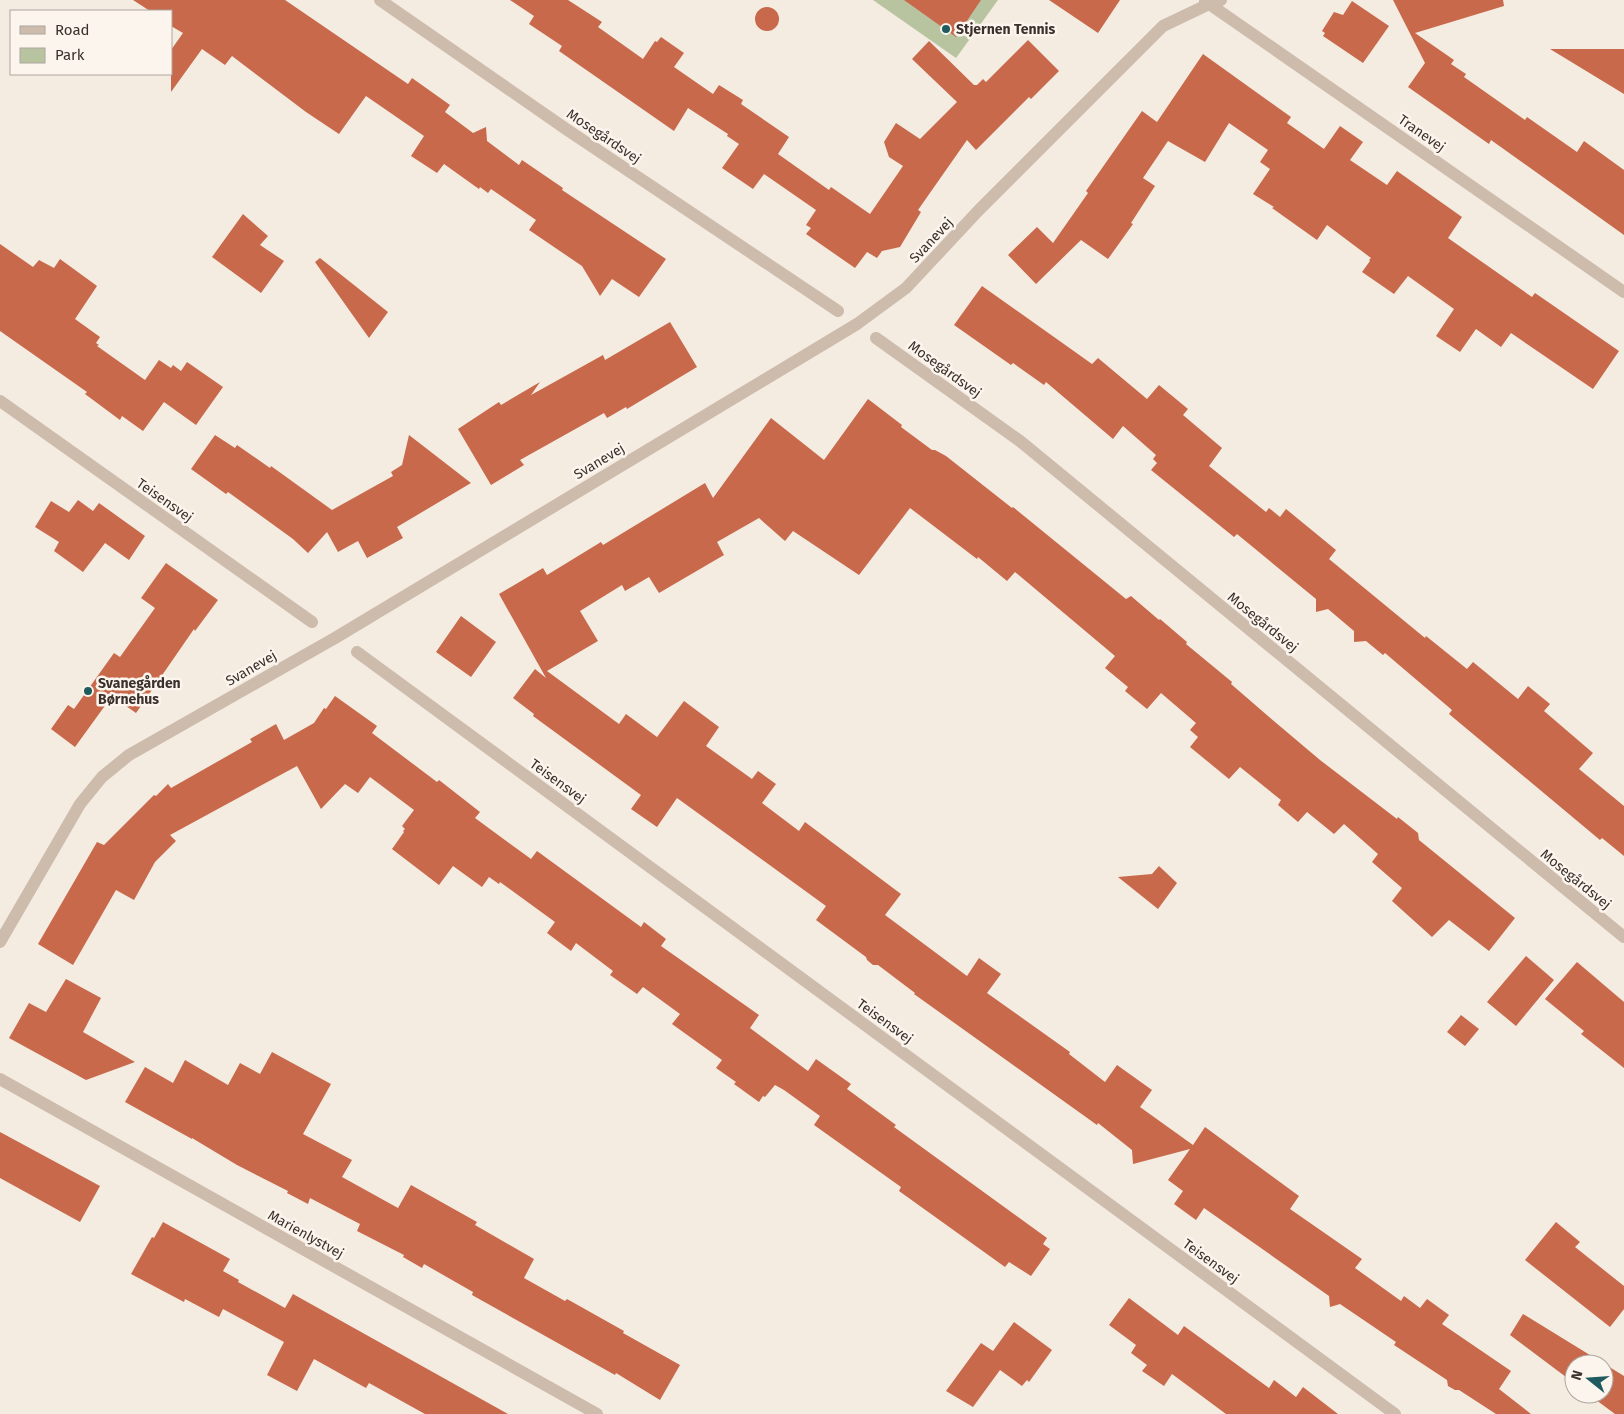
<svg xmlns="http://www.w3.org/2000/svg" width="1624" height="1414" font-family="'Fira Sans',sans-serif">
<rect width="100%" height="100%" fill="#f4ebe1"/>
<path fill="#b8c4a0" d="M873,0H998L956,58Z"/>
<path fill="#c8694b" d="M133,0H285L408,84L412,78L450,105L445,112L473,133L486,127L487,141L519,165L522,160L563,188L562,190L666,259L639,297L612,279L600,296L582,266L529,230L536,220L491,189L488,193L480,187L479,189L444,164L437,173L411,156L424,136L366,96L339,134L306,112L232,56L225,65L202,49L171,92V50L183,33L171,26V11H150Z
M510,0H568L602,22L598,27L643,59L655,41L657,42L661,37L684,53L674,67L713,94L719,85L743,100L741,104L789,137L778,154L829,190L831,187L870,214L903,166L889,157L884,142L896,123L920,139L957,102L912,59L929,41L974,85H977L983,79L986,82L1028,40L1059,71L1031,99L1029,97L976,150L967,140L918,210L921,212L900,247L882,251L877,258L867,252L855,268L806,234L811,228L806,225L816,210L764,174L753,189L722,168L739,144L727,136L728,134L688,108L674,131L559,51L562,46L529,24L534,16Z
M904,0H981L956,37Z
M1049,0H1120L1098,33Z
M1393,0H1503L1504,6L1415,33L1454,60L1451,64L1466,74L1464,77L1525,120L1527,117L1577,152L1584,141L1624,170V235L1491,140L1489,144L1408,87L1425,63Z
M1352,1L1389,26L1363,63L1323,36L1325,33L1322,31L1334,12L1343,15Z
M755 19a12 12 0 1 1 24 0a12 12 0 1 1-24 0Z
M1550,49H1624V94Z
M1203,54L1291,117L1287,123L1324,149L1340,126L1363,142L1350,160L1387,185L1397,171L1462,217L1448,238L1532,297L1535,293L1619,351L1593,389L1511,333L1501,347L1476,329L1460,352L1436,336L1454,309L1408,276L1394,294L1362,272L1370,261L1369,260L1371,258L1327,225L1317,240L1272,208L1274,207L1253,194L1270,169L1260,162L1268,150L1229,123L1205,162L1168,141L1143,178L1155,186L1131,223L1133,224L1108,259L1081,240L1036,284L1008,255L1037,227L1053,243L1088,193L1086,191L1142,111L1157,122Z
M243,214L268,236L260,245L284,261L261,293L212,257Z
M0,244L33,267L39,260L54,268L60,259L97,286L75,319L100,337L96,343L99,345L97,346L145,380L159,360L171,368L173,365L181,371L187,362L223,387L196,425L164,402L143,431L122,416L120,420L85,394L87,392L0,331Z
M320,258L388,312L369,338L315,262Z
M982,286L1092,364L1098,358L1147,399L1159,385L1188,409L1183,415L1222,448L1209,466L1266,512L1269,508L1280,517L1286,509L1336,550L1329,559L1425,638L1426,636L1467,669L1473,662L1518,699L1528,686L1550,704L1544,711L1593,753L1579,769L1624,806V856L1602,838L1600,840L1449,714L1452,710L1385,653L1383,655L1366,641L1354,642V631L1328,609L1316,612V599L1237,534L1234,537L1151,470L1157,463L1153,459L1156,455L1123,426L1113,439L1046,382L1044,385L1013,363L1011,365L954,325Z
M670,322L697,367L627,409L626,407L607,418L604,413L520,460L524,465L491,485L458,429L499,402L501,405L540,382L531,395L603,355L605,360Z
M868,399L902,425L901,427L932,450H935L946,456L1012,508L1013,507L1126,599L1131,596L1159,620L1160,619L1187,642L1186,644L1232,682L1231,684L1275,722L1320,760L1397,819L1398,817L1418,833L1419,840L1515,918L1489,951L1449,920L1432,937L1392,901L1402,888L1372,862L1378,854L1344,824L1334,834L1307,812L1298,822L1278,805L1281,800L1240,767L1229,779L1190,747L1198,737L1190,730L1196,723L1161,693L1147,709L1125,691L1128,687L1105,668L1115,656L1015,572L1007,581L978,557L977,559L910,508L859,575L793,531L785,541L759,518L717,542L724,555L659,593L649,577L625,591L622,585L580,611L598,641L547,671L619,724L626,714L657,737L684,701L719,727L706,746L752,779L758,771L776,784L762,803L799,831L805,822L901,894L885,915L967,976L979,958L1001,974L987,993L1070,1052L1069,1054L1105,1082L1117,1065L1152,1090L1140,1107L1193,1145L1205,1127L1299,1196L1290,1209L1362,1259L1355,1268L1401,1301L1404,1296L1420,1308L1427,1299L1449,1315L1442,1324L1511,1371L1499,1389L1531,1414H1496L1459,1390H1455L1448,1386L1447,1380L1394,1345L1396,1342L1340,1304L1330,1307L1329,1296L1204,1208L1196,1220L1174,1204L1183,1191L1168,1180L1190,1149L1133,1164L1132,1150L1098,1123L1097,1125L914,994L915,993L878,965H873L867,960L866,957L816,920L826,906L677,798L657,827L631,809L641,795L533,716L534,714L513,698L535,669L546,678L499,594L543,568L547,575L601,542L603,545L705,483L713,498L771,418L824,460Z
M215,435L235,448L237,445L270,468L271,466L332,510L393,476L391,472L402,465L409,435L471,483L397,527L403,538L367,558L358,541L338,552L327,532L308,553L293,539L228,492L226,494L191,469Z
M78,500L93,511L99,503L145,536L129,560L105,543L83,572L54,551L59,542L35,527L51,501L69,512Z
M166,563L218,600L195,631L194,629L136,713L112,696L75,747L51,729L68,705L74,709L114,653L120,657L155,608L141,598Z
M461,616L496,642L471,677L436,652Z
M335,696L377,726L372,733L437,782L439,780L480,812L475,818L531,859L537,851L641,927L644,922L666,939L661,946L759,1015L750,1028L808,1071L816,1059L851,1084L847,1089L896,1125L894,1127L1047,1238L1043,1244L1050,1249L1031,1276L1009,1262L1005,1267L899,1191L901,1187L814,1125L820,1116L784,1090L775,1085L765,1097L763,1096L759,1102L734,1084L736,1082L716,1068L722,1060L672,1024L680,1014L643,987L637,994L610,975L613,971L576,943L571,951L547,933L555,922L500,882L499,884L489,877L482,887L453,866L439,885L392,849L404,832L403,831L405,829L402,826L414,810L370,777L358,793L345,784L321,809L297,766L170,835L176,841L155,862L134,900L116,890L73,965L38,944L97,842L104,845L154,795L156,796L168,784L171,788L252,742L250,739L276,724L284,740L314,723L324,708L326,709Z
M1159,866L1177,883L1158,909L1118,877L1152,874Z
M1526,956L1554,980L1516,1026L1487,1002Z
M1577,962L1624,1002V1068L1581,1034L1584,1031L1545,999Z
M66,979L101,998L83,1032L135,1062L86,1080L9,1038L29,1003L46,1012Z
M1461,1015L1479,1029L1465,1046L1447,1032Z
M272,1052L331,1084L303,1134L352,1160L342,1177L398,1208L411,1185L477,1222L475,1225L534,1259L524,1278L565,1301L567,1299L624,1331L623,1333L680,1365L660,1400L616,1373L615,1375L472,1295L473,1292L424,1264L422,1268L403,1257L404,1255L357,1231L360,1224L310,1198L308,1204L287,1193L288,1191L237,1165L192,1138V1139L125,1102L145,1067L173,1083L185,1060L228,1085L240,1063L260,1074Z
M0,1132L100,1186L80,1222L0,1178Z
M163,1222L230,1259L223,1271L239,1280L238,1282L285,1308L293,1294L508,1414H425L369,1383L366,1388L314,1359L297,1391L267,1375L284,1342L223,1309L219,1317L185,1299L184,1302L131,1274L152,1237L154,1238Z
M1556,1222L1580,1242L1575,1247L1624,1286V1309L1610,1327L1525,1260Z
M1129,1298L1178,1335L1184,1326L1269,1388L1274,1380L1296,1397L1303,1387L1338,1414H1226L1172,1374L1164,1386L1142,1371L1147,1365L1131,1353L1136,1345L1109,1325Z
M1523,1314L1624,1376V1414H1615L1588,1394H1604V1364H1574V1383L1510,1335Z
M1014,1322L1052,1350L1029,1382L1027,1380L1022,1386L1000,1370L973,1407L946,1391L981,1343L993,1351Z"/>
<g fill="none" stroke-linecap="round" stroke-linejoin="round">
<path stroke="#cdbbac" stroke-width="12" d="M380,0L566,129L838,311
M1205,1L1624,292
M876,338L1020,441L1624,937
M0,401L312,622
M357,652L1395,1414
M0,942L80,804L102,777L129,755L335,638L857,324L906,288L978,211L1163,26L1209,4L1221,0
M0,1079L597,1414"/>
</g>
<g fill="#1f5a5e" stroke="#fbf5ee" stroke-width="2">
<circle cx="946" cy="29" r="5"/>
<circle cx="88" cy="691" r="5"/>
</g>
<g text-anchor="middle" stroke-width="5" stroke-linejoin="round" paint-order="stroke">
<g font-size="14" font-weight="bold" fill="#3b302b" stroke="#fbf5ee" text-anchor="start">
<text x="956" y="34">Stjernen Tennis</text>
<text x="98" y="688">Svanegården<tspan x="98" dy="16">Børnehus</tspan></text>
</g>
<g font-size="14" fill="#3b302b" stroke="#fbf5ee">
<text transform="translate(1422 133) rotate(35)" y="5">Tranevej</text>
<text transform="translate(604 136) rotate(34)" y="5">Mosegårdsvej</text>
<text transform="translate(931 240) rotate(-47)" y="5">Svanevej</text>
<text transform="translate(945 369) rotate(36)" y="5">Mosegårdsvej</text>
<text transform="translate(599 461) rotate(-31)" y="5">Svanevej</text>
<text transform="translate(165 500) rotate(35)" y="5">Teisensvej</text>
<text transform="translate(1263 622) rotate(39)" y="5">Mosegårdsvej</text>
<text transform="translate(251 668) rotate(-30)" y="5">Svanevej</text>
<text transform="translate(558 781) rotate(36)" y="5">Teisensvej</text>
<text transform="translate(1576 879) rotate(39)" y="5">Mosegårdsvej</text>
<text transform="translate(885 1021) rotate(36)" y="5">Teisensvej</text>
<text transform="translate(306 1234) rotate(29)" y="5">Marienlystvej</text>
<text transform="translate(1211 1261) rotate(36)" y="5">Teisensvej</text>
</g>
</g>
<rect x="10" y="10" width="162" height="65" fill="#fbf5ee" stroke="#aea6a0"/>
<rect x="20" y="26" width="25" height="8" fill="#cdbbac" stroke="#aea6a0"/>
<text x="55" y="35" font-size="15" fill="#3b302b">Road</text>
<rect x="20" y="48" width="25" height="15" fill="#b8c4a0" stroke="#aea6a0"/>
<text x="55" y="60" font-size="15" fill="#3b302b">Park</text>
<g transform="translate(1589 1379) rotate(287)"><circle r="24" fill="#fbf5ee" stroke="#aea6a0"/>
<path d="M0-4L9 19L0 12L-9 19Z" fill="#1f5a5e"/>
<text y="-8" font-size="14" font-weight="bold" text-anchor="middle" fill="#3b302b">N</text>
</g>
</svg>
